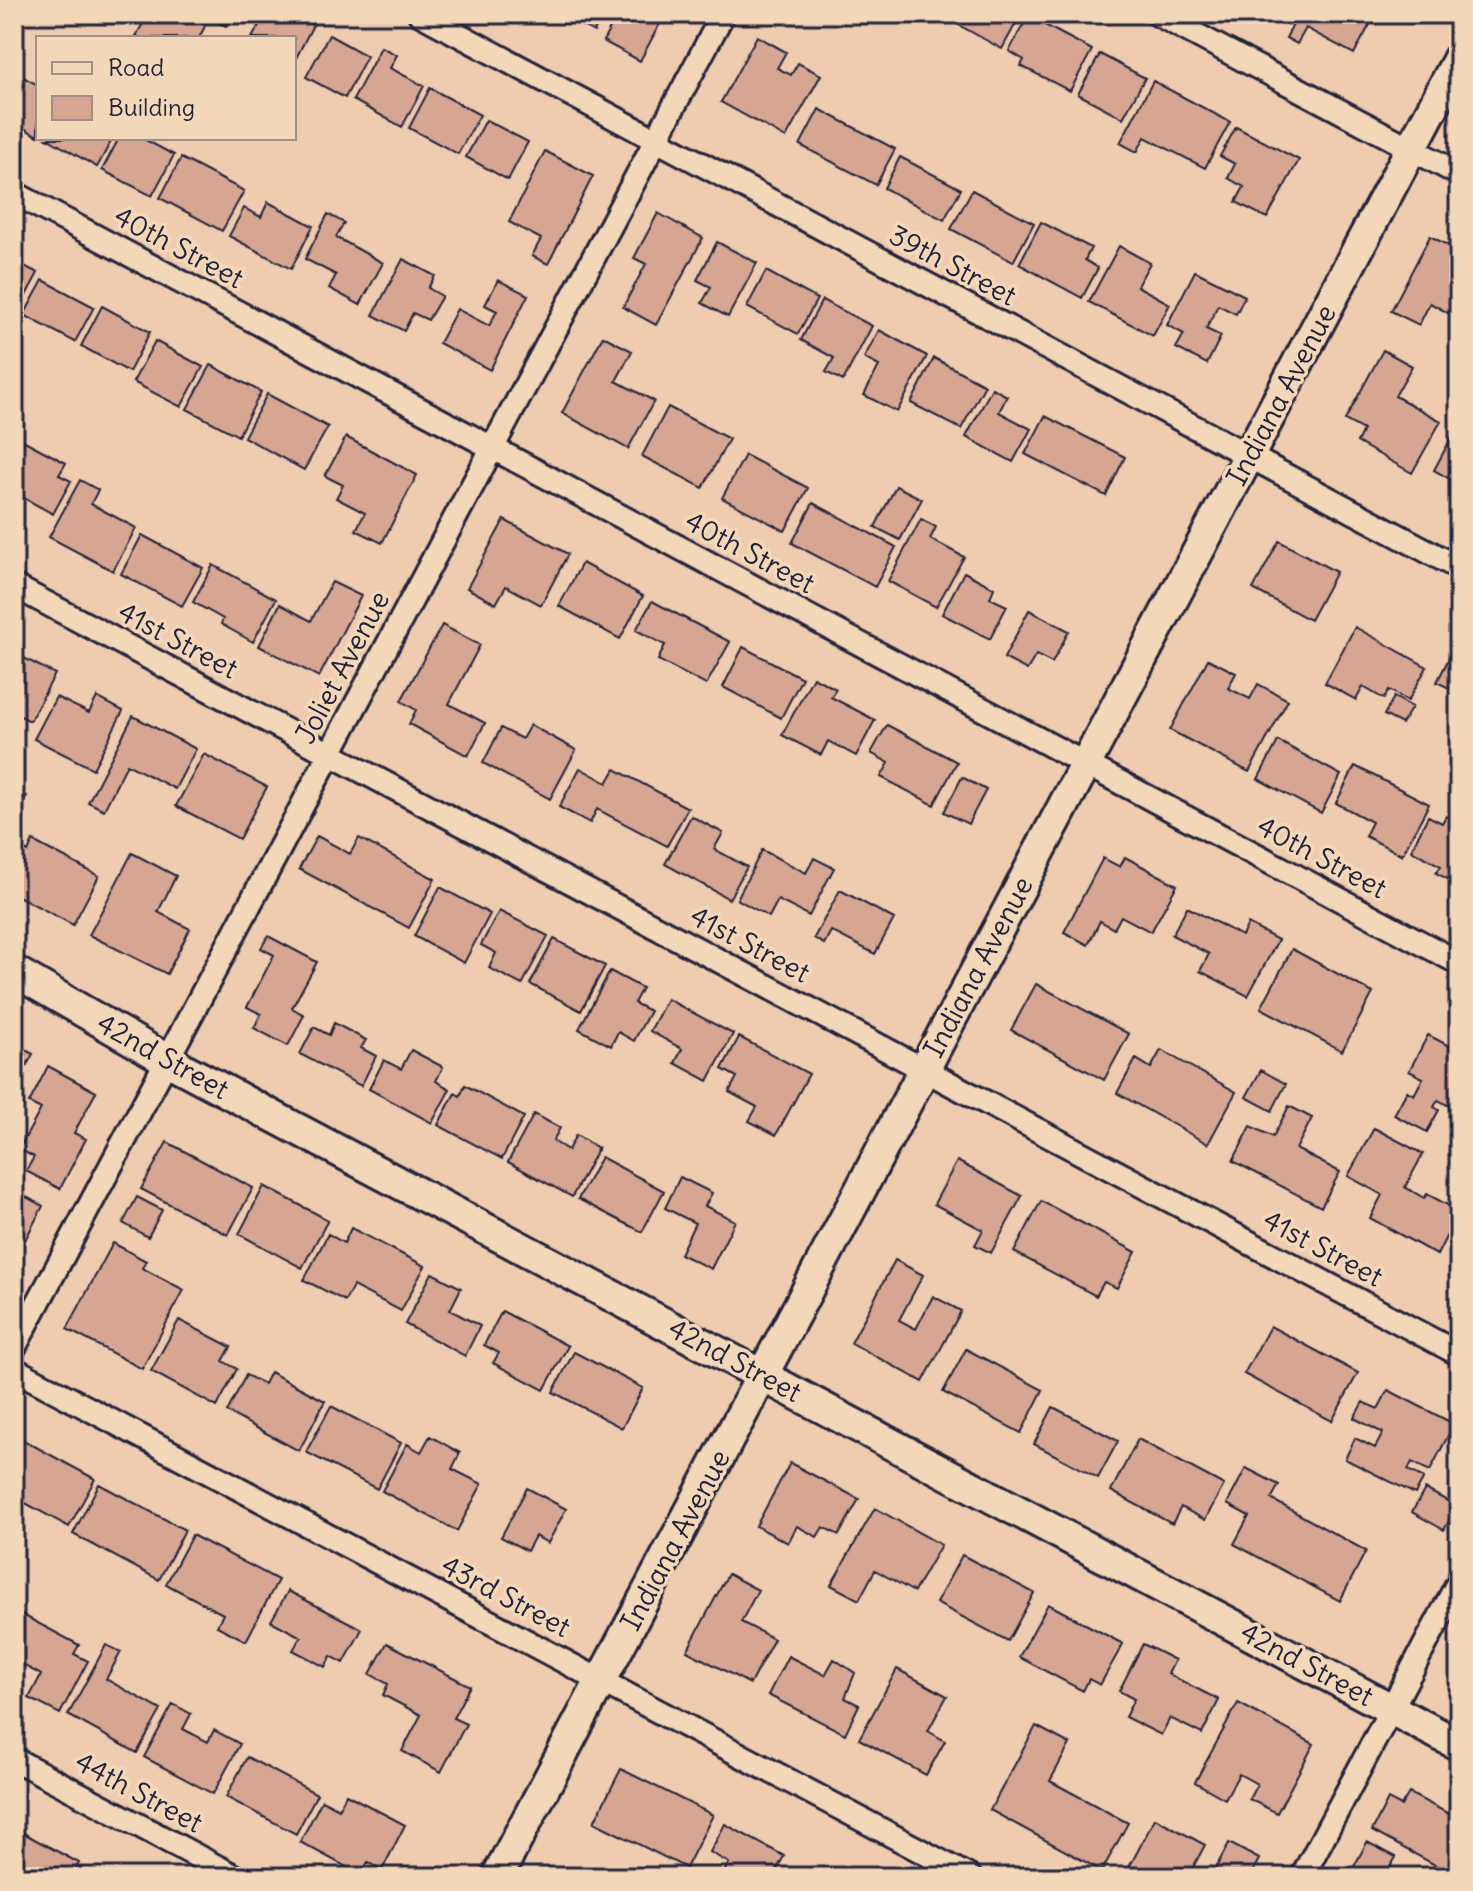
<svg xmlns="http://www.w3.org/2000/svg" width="1473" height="1891" font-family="Delius,sans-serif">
<rect width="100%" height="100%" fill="#efccb0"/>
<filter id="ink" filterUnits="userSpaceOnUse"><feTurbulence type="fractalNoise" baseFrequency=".0125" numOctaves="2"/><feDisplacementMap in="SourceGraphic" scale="16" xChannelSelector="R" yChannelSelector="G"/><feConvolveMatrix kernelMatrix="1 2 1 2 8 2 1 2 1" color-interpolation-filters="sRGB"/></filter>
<g filter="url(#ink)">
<path fill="#d7a693" stroke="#22223b" stroke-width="2" d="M148,14L165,18L167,14H232L226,26L209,18L199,38H140L136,36Z
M265,14H292L313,25L294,62V38H252Z
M560,14H603L594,32Z
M618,14H665L640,61L603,41Z
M939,14H1021L1002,49Z
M1298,14H1369L1374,17L1354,54L1306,28L1297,44L1286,38Z
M1028,16L1092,50L1070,91L1021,66L1024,60L1009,51Z
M329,35L367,56L345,98L306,77Z
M757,36L786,52L777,68L791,75L798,63L821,75L786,138L721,102Z
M381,47L397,55L390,68L424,86L402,127L353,100Z
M1100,54L1145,78L1123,118L1078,94Z
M14,72L38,85V136L14,123Z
M1153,81L1230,122L1205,168L1145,137L1137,152L1120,143Z
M430,88L480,115L458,154L409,128Z
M819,109L895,149L876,185L800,145Z
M486,120L528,142L508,180L466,157Z
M1236,127L1299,160L1267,218L1236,202L1244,187L1228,178L1235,164L1220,156Z
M47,138H113L97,167Z
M119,138H142L174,155L152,196L102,170Z
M545,151L593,176L548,264L532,256L541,239L509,222Z
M900,157L961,189L944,220L884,188Z
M181,158L244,191L222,231L160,198Z
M972,190L1034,223L1013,262L951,229Z
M268,202L313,226L291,269L229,236L244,208L261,217Z
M658,213L703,238L656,325L623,307L646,264L634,258Z
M328,214L344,223L336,237L383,263L360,305L329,288L336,275L305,259Z
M1041,222L1091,248L1085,260L1098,268L1082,298L1019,264Z
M1430,236L1459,251V319L1430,303L1419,325L1391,311Z
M717,242L757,263L728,317L702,303L711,287L697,280Z
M1119,246L1150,263L1137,286L1170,304L1153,336L1089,302Z
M403,259L435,276L428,288L442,296L428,320L413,313L404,331L373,315Z
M14,261L38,273L14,318Z
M766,271L817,299L798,334L747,307Z
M1195,271L1245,296L1236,314L1218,305L1206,329L1221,336L1207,364L1176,348L1184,334L1167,325Z
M43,280L94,307L75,342L24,315Z
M498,280L528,295L490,370L439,343L457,309L489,326L497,311L485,305Z
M822,300L872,326L843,381L826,372L834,358L801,340Z
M102,306L150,332L129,372L81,346Z
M879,330L927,356L897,412L864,395L879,366L864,358Z
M603,336L632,351L616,381L654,401L628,449L562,413Z
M155,341L203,367L181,407L133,382Z
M1383,350L1412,366L1395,396L1441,421L1412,473L1357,442L1363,430L1345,420Z
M934,358L985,385L961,429L911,403Z
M211,365L261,392L238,436L187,409Z
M992,388L1007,396L999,412L1031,429L1013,462L966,437Z
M267,394L328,427L304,470L244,437Z
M668,407L729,439L703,488L642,456Z
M1045,416L1125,457L1106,496L1025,454Z
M1456,429L1459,431V484L1434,470Z
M17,437L66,463L59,475L71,481L53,514L22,497L14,513V443Z
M346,437L417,475L382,543L356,530L365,513L336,498L343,485L325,476Z
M745,455L808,488L785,531L722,498Z
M80,480L98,490L91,504L136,528L113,571L49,537Z
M896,486L922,499L900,540L875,527Z
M813,503L896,547L875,587L792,543Z
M921,519L936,527L930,539L964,557L936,607L888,581Z
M504,520L568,554L541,605L506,586L496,604L467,588Z
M142,535L203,568L182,606L121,574Z
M1279,541L1336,572L1310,620L1253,589Z
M582,563L643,596L620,639L559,606Z
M213,565L276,599L253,642L221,624L223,619L193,602Z
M964,572L994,588L990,598L1007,606L990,639L942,614Z
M332,582L361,596L319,677L259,646L280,604L311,621Z
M652,601L730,642L706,685L658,660L665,645L636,630Z
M1029,610L1069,631L1052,663L1036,655L1027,670L1004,658Z
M442,625L480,645L449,704L485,723L468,756L409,724L416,710L401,701Z
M1355,627L1427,667L1408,701L1389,690L1384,699L1363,687L1356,700L1325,683Z
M1458,640H1459V693L1437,682Z
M743,647L802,678L781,718L723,687Z
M14,653L55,674L30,721L14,713Z
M1208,659L1236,673L1228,688L1250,699L1258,684L1288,700L1249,772L1170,730Z
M813,677L836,689L831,697L875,720L856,756L828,741L821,755L782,735Z
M56,697L89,713L97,697L123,711L93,769L34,739Z
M1394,697L1412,707L1402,724L1384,715Z
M133,716L196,749L175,789L127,764L104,810L88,802Z
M530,725L576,750L550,799L483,763L501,728L522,739Z
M887,725L957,762L934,805L881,777L889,763L871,753Z
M1278,741L1341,775L1321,813L1258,779Z
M204,754L267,787L239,839L176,806Z
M1355,766L1429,804L1402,855L1365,836L1372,822L1336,803Z
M580,768L607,783L615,769L688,808L667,846L597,809L590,823L559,807Z
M962,777L986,790L968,824L944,812Z
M14,789L27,796L14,821Z
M691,816L723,833L714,849L747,867L729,899L665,864Z
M1428,816L1442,823L1446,816L1459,822V885L1436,873L1441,866L1411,850Z
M317,836L350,854L359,838L435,879L409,928L299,869Z
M33,841L99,876L73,925L14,894V844L28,852Z
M762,850L806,873L814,858L834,868L809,916L778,900L769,917L737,899Z
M132,853L176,876L158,912L190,929L167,974L89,935Z
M1125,857L1177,885L1151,932L1121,916L1114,929L1100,921L1088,945L1064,932L1103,858L1120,867Z
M440,887L490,914L464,963L414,936Z
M840,890L894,919L875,954L831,931L824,944L814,938Z
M1187,907L1242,936L1248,924L1278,940L1248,996L1200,971L1209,954L1172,935Z
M499,911L548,936L522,985L489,968L496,953L481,945Z
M268,936L317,962L292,1008L304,1015L288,1046L254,1028L261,1014L247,1007L274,955L261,948Z
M554,939L605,966L581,1011L530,984Z
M1292,949L1373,993L1342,1051L1261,1008Z
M610,971L642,988L634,1003L650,1011L634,1041L618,1032L611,1046L579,1029Z
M1036,984L1129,1034L1104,1080L1011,1030Z
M667,999L733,1034L708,1081L675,1063L682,1049L650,1031Z
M334,1023L366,1040L361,1048L376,1056L361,1086L300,1054L314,1027L329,1035Z
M1428,1035L1457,1050L1459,1045V1102L1455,1109L1438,1100L1434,1107L1439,1110L1427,1132L1394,1115L1407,1091L1414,1095L1423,1078L1409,1071Z
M739,1037L809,1074L776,1135L749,1121L757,1107L729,1092L737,1077L722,1069Z
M14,1044L33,1054L14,1089Z
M411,1050L443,1067L436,1081L450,1089L432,1123L369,1089L384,1060L401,1069Z
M1161,1050L1236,1092L1208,1144L1117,1093L1136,1059L1151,1068Z
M48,1066L96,1092L74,1133L86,1139L60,1189L26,1171L34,1157L19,1149L41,1109L29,1103Z
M1261,1070L1286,1084L1272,1111L1246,1097Z
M465,1085L524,1117L502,1159L438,1125L455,1093L460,1096Z
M1289,1106L1312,1118L1296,1149L1340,1172L1321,1207L1233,1161L1251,1126L1273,1137Z
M534,1114L560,1128L553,1141L568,1150L576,1135L598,1148L572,1197L508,1162Z
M1374,1128L1423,1154L1405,1187L1424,1198L1427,1194L1459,1211L1437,1255L1370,1218L1382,1195L1348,1176Z
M167,1142L253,1188L228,1235L141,1189Z
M601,1157L664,1191L642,1232L578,1199Z
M957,1161L1022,1196L991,1253L975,1245L983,1230L934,1204Z
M680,1177L712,1193L705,1206L735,1221L711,1269L680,1254L695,1223L665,1208Z
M264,1186L328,1220L302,1268L239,1234Z
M17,1192L43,1206L14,1261V1199Z
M137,1197L162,1210L148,1237L123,1223Z
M1041,1201L1136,1252L1117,1288L1104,1282L1096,1296L1014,1252Z
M351,1228L425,1266L401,1311L353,1286L345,1301L304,1280L328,1234L344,1243Z
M113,1243L146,1261L142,1268L184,1290L142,1369L67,1329Z
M895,1260L923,1275L899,1320L916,1329L933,1296L961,1311L923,1382L851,1343Z
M432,1273L461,1288L450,1310L480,1326L465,1356L405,1324Z
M502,1311L568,1346L544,1390L493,1363L499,1353L484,1345Z
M179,1320L231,1347L223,1361L237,1369L217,1407L151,1371Z
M1270,1326L1358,1373L1332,1421L1244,1374Z
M966,1349L1043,1390L1021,1433L943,1392Z
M574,1352L643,1388L622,1428L553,1392Z
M270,1372L325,1401L299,1451L227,1412L246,1375L264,1384Z
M1388,1390L1454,1424L1430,1471L1412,1462L1408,1470L1424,1478L1415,1494L1345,1459L1355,1438L1375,1448L1383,1433L1354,1418L1363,1402L1378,1409Z
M331,1406L401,1443L377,1489L306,1452Z
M1053,1407L1118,1441L1098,1478L1034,1444Z
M14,1435L95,1479L69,1527L18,1499L14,1507Z
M430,1436L460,1453L452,1469L482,1484L457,1531L382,1491L407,1444L421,1452Z
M1138,1439L1224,1485L1205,1520L1181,1507L1172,1524L1111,1491Z
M790,1463L859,1499L839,1535L823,1527L817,1537L797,1526L788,1543L756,1526Z
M1246,1468L1279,1485L1271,1499L1366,1551L1340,1601L1234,1544L1249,1516L1227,1504Z
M99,1484L185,1530L159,1580L73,1534Z
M527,1488L566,1509L548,1543L535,1536L527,1551L501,1537Z
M1425,1489L1457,1506L1444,1530L1412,1512Z
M875,1508L941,1545L914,1592L875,1570L859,1600L831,1585Z
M192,1535L278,1580L246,1641L217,1626L223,1614L166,1584Z
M962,1555L1034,1593L1008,1641L936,1603Z
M728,1574L758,1590L741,1622L774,1639L750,1684L687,1651Z
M288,1591L362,1629L344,1663L331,1656L325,1667L293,1650L301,1637L271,1621Z
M1048,1604L1123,1644L1100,1685L1089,1679L1083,1691L1019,1657Z
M19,1613L79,1645L74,1654L88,1661L60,1714L29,1698L41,1675L14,1660V1623Z
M387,1643L470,1686L453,1718L466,1724L441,1772L402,1751L421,1715L383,1695L388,1684L370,1674Z
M1143,1644L1175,1660L1168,1674L1219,1700L1202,1734L1170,1718L1161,1735L1125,1717L1134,1699L1119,1691Z
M106,1645L121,1652L106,1679L161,1710L137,1753L68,1715Z
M788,1656L825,1675L834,1659L855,1673L845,1698L859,1705L845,1734L768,1695Z
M897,1669L947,1696L928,1731L945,1741L926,1775L859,1739Z
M1238,1703L1314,1744L1277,1813L1249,1799L1257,1784L1239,1774L1225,1799L1195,1782Z
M173,1704L191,1714L183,1729L208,1742L214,1730L240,1744L213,1794L144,1757Z
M1036,1726L1070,1744L1050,1781L1128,1823L1102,1871L990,1810Z
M247,1757L317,1794L296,1834L226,1797Z
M621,1769L713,1815L686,1868L594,1822Z
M1409,1793L1459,1819V1851L1448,1872L1372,1831L1388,1799L1401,1806Z
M346,1794L405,1825L382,1870L368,1862L361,1875L300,1842L322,1800L339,1809Z
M1155,1818L1205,1845L1192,1869L1208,1877H1124Z
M725,1824L784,1856L773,1877H721L729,1863L710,1852Z
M14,1828L79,1863L72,1877L14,1876Z
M1367,1842L1396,1857L1385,1877H1360L1351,1872Z
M1229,1843L1259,1859L1250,1877H1211Z"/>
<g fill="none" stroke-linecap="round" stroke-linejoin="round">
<defs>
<path id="street" d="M420,14L1459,568
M1157,14L1459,174
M14,193L1459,963
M14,586L1459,1354
M14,1348L723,14
M14,1369L970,1877
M14,1759L236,1877
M1302,1877L1459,1581"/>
<path id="secondary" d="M14,971L167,1060L1459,1745
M497,1877L1459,58"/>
</defs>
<use href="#street" stroke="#22223b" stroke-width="28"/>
<use href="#secondary" stroke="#22223b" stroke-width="36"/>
<use href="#street" stroke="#f3d7b9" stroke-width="22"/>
<use href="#secondary" stroke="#f3d7b9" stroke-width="30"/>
</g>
</g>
<g text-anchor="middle" stroke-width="7" stroke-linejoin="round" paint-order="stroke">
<g font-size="28" fill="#22223b" stroke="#f3d7b9">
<text transform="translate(179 247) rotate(28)" y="10">40th Street</text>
<text transform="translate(953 265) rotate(28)" y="10">39th Street</text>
<text transform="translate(1281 395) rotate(-62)" y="10">Indiana Avenue</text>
<text transform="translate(750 552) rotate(28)" y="10">40th Street</text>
<text transform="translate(178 640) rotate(28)" y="10">41st Street</text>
<text transform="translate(342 667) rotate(-62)" y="10">Joliet Avenue</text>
<text transform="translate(1322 857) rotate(28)" y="10">40th Street</text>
<text transform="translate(750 944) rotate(28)" y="10">41st Street</text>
<text transform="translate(978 967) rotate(-62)" y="10">Indiana Avenue</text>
<text transform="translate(163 1056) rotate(29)" y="10">42nd Street</text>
<text transform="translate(1323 1248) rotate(28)" y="10">41st Street</text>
<text transform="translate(735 1360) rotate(28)" y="10">42nd Street</text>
<text transform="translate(675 1540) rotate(-62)" y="10">Indiana Avenue</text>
<text transform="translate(506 1596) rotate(28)" y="10">43rd Street</text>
<text transform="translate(1307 1664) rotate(28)" y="10">42nd Street</text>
<text transform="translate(139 1792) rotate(28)" y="10">44th Street</text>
</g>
</g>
<rect width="1473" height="1891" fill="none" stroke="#f3d7b9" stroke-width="48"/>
<rect x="24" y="24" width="1425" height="1843" fill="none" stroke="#22223b" stroke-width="3" filter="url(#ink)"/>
<rect x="36" y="36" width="260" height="104" fill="#f3d7b9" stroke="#9f8f87" stroke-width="2"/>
<rect x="52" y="62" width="40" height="12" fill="#f3d7b9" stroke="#9f8f87" stroke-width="2"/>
<text x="108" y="76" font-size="24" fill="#22223b">Road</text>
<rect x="52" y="96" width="40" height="24" fill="#d7a693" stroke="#9f8f87" stroke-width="2"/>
<text x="108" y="116" font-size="24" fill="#22223b">Building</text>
</svg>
